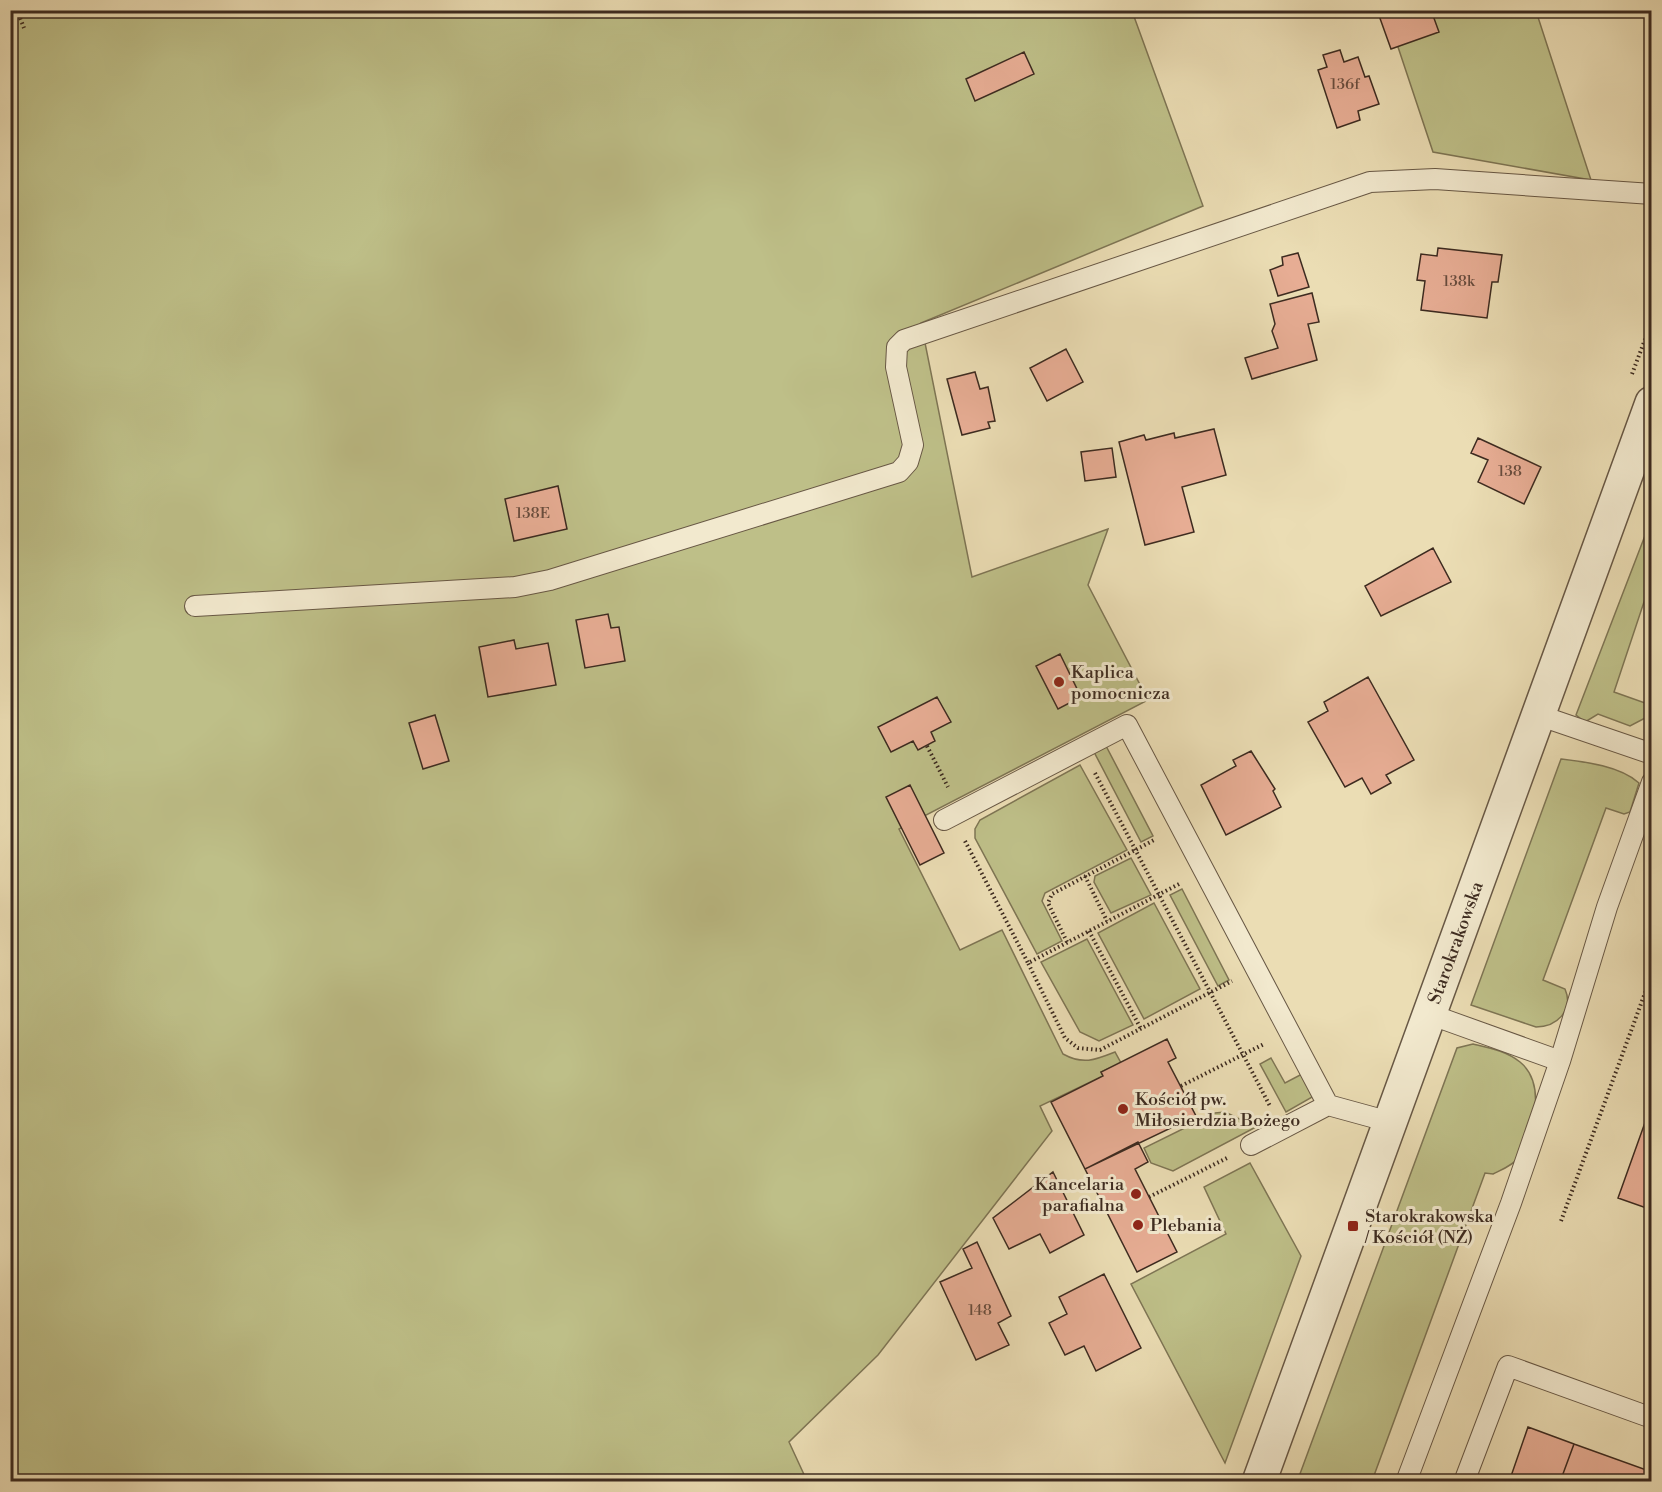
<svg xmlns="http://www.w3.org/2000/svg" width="1662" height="1492" font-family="'Libre Bodoni',serif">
<rect width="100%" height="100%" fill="#ebddb4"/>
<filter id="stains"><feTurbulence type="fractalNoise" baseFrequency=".00333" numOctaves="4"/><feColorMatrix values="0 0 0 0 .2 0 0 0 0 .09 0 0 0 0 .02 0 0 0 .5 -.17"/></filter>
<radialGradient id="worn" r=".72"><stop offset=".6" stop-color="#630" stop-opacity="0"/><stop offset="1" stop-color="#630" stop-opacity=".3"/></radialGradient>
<path fill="#bebf88" stroke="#7e7554" stroke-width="1.5" d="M10,11H1132L1203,206L921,323L972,577L1108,529L1088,585L1148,700L899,829L960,950L1002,930L1063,1054C1083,1065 1095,1060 1115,1052L1121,1063L1101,1072L1103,1076L1040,1106L1052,1131L878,1355L789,1442L807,1481H11Z
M1386,11H1536L1591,180L1433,152Z
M1651,520V581L1614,692L1648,704L1649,716L1630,726L1598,714L1585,722L1576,715Z
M1105,744L1153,836L1141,842L1093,750Z
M1561,759C1586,762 1620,766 1639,783L1630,812L1624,814L1606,808L1543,980L1565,989C1574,1010 1557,1027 1536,1027L1471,1005Z
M1080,765L1127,850L1045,893L1042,901L1062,941L1037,954L975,838V829L980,820Z
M1131,858L1151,895L1111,913L1094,882L1095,876Z
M1182,889L1229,980L1218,986L1170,895Z
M1154,903L1200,989L1144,1019L1098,933Z
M1087,939L1133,1025L1099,1041L1080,1032L1041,962Z
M1473,1044C1490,1048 1506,1051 1520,1062C1546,1083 1535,1132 1519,1157C1514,1165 1501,1170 1493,1174L1485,1173L1372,1481L1297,1482L1457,1048Z
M1271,1058L1285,1083L1302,1074L1314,1096L1286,1112L1260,1064Z
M1225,1112L1256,1127L1173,1171L1151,1163L1144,1148L1215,1113Z
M1250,1163L1301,1256L1225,1463L1131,1284L1226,1234L1204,1187Z"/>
<path fill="#e7ad94" stroke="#3d2b20" stroke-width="1.5" d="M1377,10H1431L1439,32L1391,49Z
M1340,50L1344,62L1358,57L1365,77L1369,76L1379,104L1358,111L1360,120L1337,128L1318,70L1327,67L1323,55Z
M1024,52L1034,74L975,101L966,79Z
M1438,248L1502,255L1498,282H1492L1487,318L1421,310L1425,281L1417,280L1421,254L1437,256Z
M1298,253L1309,287L1278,296L1270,270L1283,265L1282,257Z
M1312,293L1319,322L1308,324L1317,360L1252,379L1245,358L1278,348L1272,331L1275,324L1270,304Z
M1066,349L1083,382L1047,401L1030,368Z
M975,372L980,389L988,387L995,421L988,422L990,428L962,435L947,379Z
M1214,429L1226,475L1182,487L1194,532L1145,545L1119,442L1144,435L1146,440L1174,433L1175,438Z
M1478,438L1541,467L1524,504L1478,482L1488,460L1471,453Z
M1112,448L1116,477L1085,481L1081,452Z
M558,486L567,529L514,541L505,499Z
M1433,548L1451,582L1381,616L1365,586Z
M608,614L611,628L619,627L625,661L585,668L576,620Z
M514,640L516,649L548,643L556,685L488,697L479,647Z
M1060,654L1081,697L1058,709L1036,666Z
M1368,677L1414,760L1386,775L1391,783L1371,794L1362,778L1345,787L1308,722L1328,711L1324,702Z
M937,697L951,722L931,732L935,741L918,750L913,741L891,752L878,727Z
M435,715L449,761L423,769L409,723Z
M1251,751L1275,789L1273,791L1281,807L1226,835L1201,785L1236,766L1233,760Z
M910,785L944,853L920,865L886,797Z
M1167,1039L1176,1058L1168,1062L1196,1116L1085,1169L1051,1102L1103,1076L1101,1072Z
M1652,1103V1210L1618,1198Z
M1138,1142L1148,1162L1135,1169L1177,1252L1137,1272L1085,1169Z
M1053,1172L1084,1235L1050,1253L1040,1234L1009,1249L993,1218Z
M977,1242L1011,1316L998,1323L1009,1345L976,1360L940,1282L972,1268L963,1249Z
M1104,1274L1141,1348L1096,1371L1084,1346L1065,1355L1049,1323L1067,1314L1059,1297Z
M1528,1427L1574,1444L1560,1482H1509Z
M1574,1444L1652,1472V1482H1560Z"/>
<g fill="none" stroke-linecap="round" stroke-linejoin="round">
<defs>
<path id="service" d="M195,606L515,587L550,580L899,472L908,462L913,445L896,367L897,347L904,340L1370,182L1435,179L1652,194
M1538,715L1652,754
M944,820L1127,725L1328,1105L1390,1122
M1429,1014L1560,1061
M1251,1145L1328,1105
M1406,1482L1511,1203L1560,1061L1607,907L1652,782
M1464,1482L1508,1366L1652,1418"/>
<g id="tertiary">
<path id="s1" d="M1259,1482L1652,403"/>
</g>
</defs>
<use href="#service" stroke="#685845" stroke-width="22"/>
<use href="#tertiary" stroke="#685845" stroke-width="36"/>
<path stroke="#3d2b20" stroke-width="4" stroke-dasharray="1.5 3" stroke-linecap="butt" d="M17,10L24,28
M1632,374L1652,321
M927,746L948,787
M1095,773L1270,1106
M965,841L1028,963
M1085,876L1107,921
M1179,884L1028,963L1065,1038L1078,1048L1100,1050L1232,981
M1089,931L1141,1029
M1067,942L1048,903L1052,894L1156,839
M1181,1086L1264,1044
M1149,1197L1229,1157
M1561,1221L1652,974"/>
<use href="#service" stroke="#f2e9ce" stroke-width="20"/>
<use href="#tertiary" stroke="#f2e9ce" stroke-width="33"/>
</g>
<g fill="#8f2418" stroke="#f2e9ce" stroke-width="2">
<circle cx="1059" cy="682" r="6"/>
<circle cx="1123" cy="1109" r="6"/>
<circle cx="1136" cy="1194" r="6"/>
<circle cx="1138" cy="1225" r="6"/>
<rect x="1347" y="1220" width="12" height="12" rx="3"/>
</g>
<g text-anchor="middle" stroke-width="6" stroke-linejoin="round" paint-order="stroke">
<g font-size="15" fill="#684c3d">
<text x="1345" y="89">136f</text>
<text x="1459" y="286">138k</text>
<text x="1510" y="476">138</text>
<text x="533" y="518">138E</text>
<text x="980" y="1315">148</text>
</g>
<g font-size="18" fill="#3d2b20" stroke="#f2e9ce" text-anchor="start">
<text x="1071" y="678">Kaplica<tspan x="1071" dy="21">pomocnicza</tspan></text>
<text x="1135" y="1105">Kościół pw.<tspan x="1135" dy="21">Miłosierdzia Bożego</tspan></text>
<text x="1124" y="1190" text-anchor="end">Kancelaria<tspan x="1124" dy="21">parafialna</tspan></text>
<text x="1365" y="1222">Starokrakowska<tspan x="1365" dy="21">/ Kościół (NŻ)</tspan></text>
<text x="1150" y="1231">Plebania</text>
</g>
<g font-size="18" fill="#3d2b20" stroke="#f2e9ce">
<text dy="6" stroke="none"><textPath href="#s1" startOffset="574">Starokrakowska</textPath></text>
</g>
</g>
<rect width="1662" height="1492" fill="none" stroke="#ebddb4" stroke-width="36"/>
<rect x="12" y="12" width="1638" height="1468" fill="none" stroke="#3d2b20" stroke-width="3"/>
<rect x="18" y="18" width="1626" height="1456" fill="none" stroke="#3d2b20" stroke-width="1.5"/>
<rect width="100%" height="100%" filter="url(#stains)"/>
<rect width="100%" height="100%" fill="url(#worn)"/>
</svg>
